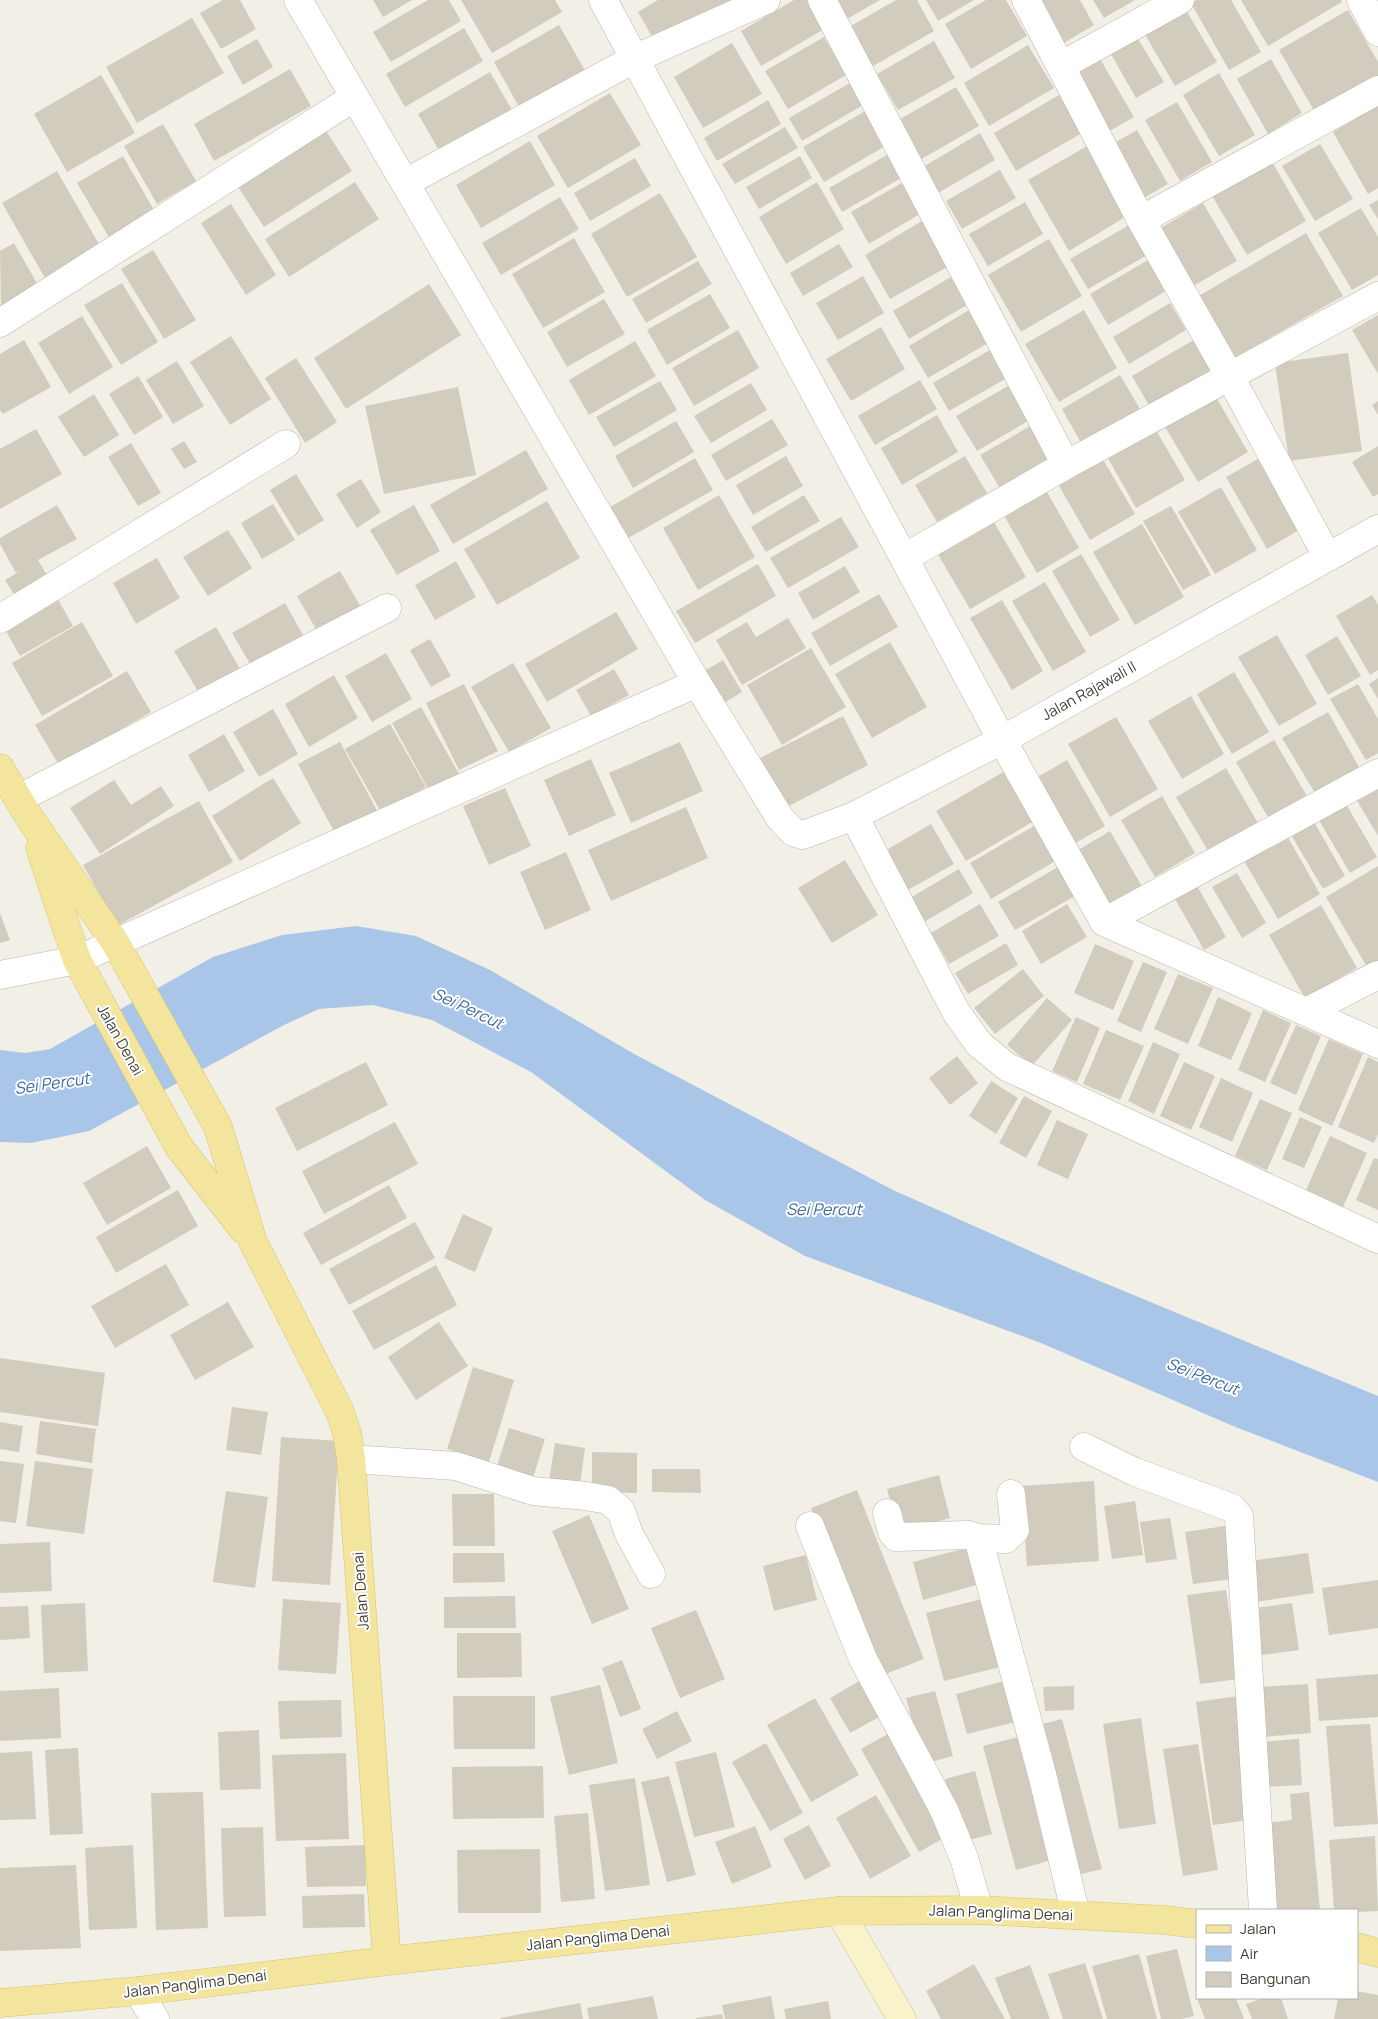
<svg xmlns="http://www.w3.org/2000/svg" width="1378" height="2019" font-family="Manrope,sans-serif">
<rect width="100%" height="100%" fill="#f1efe6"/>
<path fill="#a9c6e8" d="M356,926L416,936L490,970L636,1055L893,1190L1073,1270L1378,1396V1482L1233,1426L1041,1343L805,1256L705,1200L531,1072L432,1020L373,1005L319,1009L284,1025L89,1131L31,1143L0,1142V1050L25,1053L50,1049L213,957L282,935Z"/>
<path fill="#d1ccbd" d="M223,0H240L256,29L221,49L200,13Z
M373,0H412L383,17Z
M428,0H449L461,21L391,62L373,32Z
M461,0H555L562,12L492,53Z
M658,0H735L657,45L638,12Z
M794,0H810L826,28L761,66L741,31Z
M836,0H880L847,19Z
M896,0H917L934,31L873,66L849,27Z
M926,0H974L938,21Z
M986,0H1006L1027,36L971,69L945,24Z
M1037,0H1080L1094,25L1062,44Z
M1093,0H1135L1104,18Z
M1197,0H1231L1261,52L1229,70L1191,3Z
M1241,0H1341L1342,2L1268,46Z
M1184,7L1217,62L1175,86L1143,31Z
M1348,10L1378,62V78L1316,114L1279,50Z
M192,18L224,73L137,123L106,67Z
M559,25L587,74L522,112L494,62Z
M464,28L483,61L405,107L386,74Z
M1135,34L1164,82L1136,98L1108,49Z
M824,37L846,75L788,109L765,71Z
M257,39L273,67L243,85L227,56Z
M934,41L955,78L898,110L877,74Z
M732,43L762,94L703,128L674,77Z
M1028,45L1054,88L989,126L964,83Z
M1099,57L1134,117L1108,132L1073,72Z
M1271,59L1302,113L1268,134L1237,79Z
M290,69L311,106L214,161L194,124Z
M490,72L512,110L440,152L418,114Z
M1219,73L1255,135L1219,156L1183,95Z
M101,75L135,133L67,172L34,114Z
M850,83L863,105L802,141L789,118Z
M956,87L979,126L918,161L895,122Z
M610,93L641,145L568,188L537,136Z
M1059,95L1082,133L1016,171L994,133Z
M768,100L781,124L717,161L704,138Z
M1177,102L1212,162L1180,181L1145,120Z
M1378,105V188L1368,194L1333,132Z
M867,110L887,145L824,182L803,147Z
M163,124L196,181L157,204L124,146Z
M785,127L798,148L735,184L722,164Z
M1137,130L1168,184L1142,199L1111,145Z
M326,131L352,171L264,227L238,187Z
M980,133L995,160L938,193L923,167Z
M530,141L555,185L481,228L456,185Z
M1320,144L1353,199L1315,221L1282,166Z
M1087,146L1127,216L1069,251L1028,180Z
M894,151L908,174L842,212L829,188Z
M123,156L155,212L110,239L77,183Z
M800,156L812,178L759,209L746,187Z
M635,158L651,186L590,221L574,193Z
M1271,160L1306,221L1247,255L1211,194Z
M1000,170L1016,198L962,229L946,201Z
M57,171L100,246L45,278L2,203Z
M907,180L925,211L869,244L851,212Z
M355,182L379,219L289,277L265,239Z
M817,182L844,229L786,264L759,217Z
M660,193L697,257L627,297L591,234Z
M560,197L579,229L501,275L482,243Z
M1378,200V219L1369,205Z
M1025,202L1043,234L988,266L969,234Z
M1203,203L1237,261L1193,286L1159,229Z
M231,204L276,275L246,295L201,223Z
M1361,208L1378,237V275L1352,290L1318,233Z
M922,221L949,266L890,299L865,255Z
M1131,224L1149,254L1088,289L1070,259Z
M1306,233L1343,296L1233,359L1197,297Z
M574,238L605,292L543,328L512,274Z
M1049,239L1082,296L1021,332L988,275Z
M14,243L38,285L1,306L0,251Z
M839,244L853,267L803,296L790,273Z
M153,250L196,320L164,339L121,269Z
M1148,260L1166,291L1108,325L1090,294Z
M698,261L712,284L646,323L632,299Z
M863,276L884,313L838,340L816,303Z
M951,277L967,305L909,339L893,311Z
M122,283L158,342L121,365L84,305Z
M429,284L461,335L346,409L314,358Z
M710,294L730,328L667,365L647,330Z
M604,299L625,334L567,367L547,332Z
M1170,303L1186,330L1129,364L1113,337Z
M969,310L988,343L928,378L909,346Z
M1084,310L1117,368L1059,402L1025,344Z
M1378,315V374L1352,330Z
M82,316L113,367L69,394L38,343Z
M881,327L905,369L851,401L826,359Z
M738,330L759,368L694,406L672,368Z
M231,336L271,399L230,425L190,362Z
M1197,338L1217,371L1151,409L1132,376Z
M24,340L51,387L3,414L0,410V354Z
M635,341L656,376L589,415L569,380Z
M990,350L1007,378L949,411L933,383Z
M1348,353L1362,451L1289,461L1275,363Z
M296,358L337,422L305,443L265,378Z
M177,361L204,406L173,424L146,380Z
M1120,375L1143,414L1084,448L1062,409Z
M138,376L163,417L134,435L109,394Z
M920,380L937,409L875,445L858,416Z
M660,381L677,410L614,447L596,417Z
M751,383L767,410L711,443L694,416Z
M1008,386L1028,421L977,451L956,416Z
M458,387L476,475L384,494L365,406Z
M1213,392L1248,452L1198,482L1162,422Z
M94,394L119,435L84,457L58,417Z
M1378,401V415L1372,405Z
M937,415L958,452L902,485L881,448Z
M772,419L788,445L726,481L711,455Z
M676,421L694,452L633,488L615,456Z
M1034,424L1053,459L1001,490L980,455Z
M1153,425L1185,480L1136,508L1105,453Z
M36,429L62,474L0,509V449Z
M184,441L197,462L184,469L171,449Z
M131,443L161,493L138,506L108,457Z
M1378,446V494L1373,497L1352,462Z
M526,450L548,489L453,544L430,505Z
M786,456L803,486L753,515L736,485Z
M965,456L987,493L937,522L915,485Z
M1101,456L1135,514L1090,540L1057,482Z
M695,458L713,490L623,541L605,510Z
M1258,459L1299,530L1267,549L1226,477Z
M296,474L324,520L298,536L270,490Z
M361,479L381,512L357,528L336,494Z
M1044,487L1079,548L1037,573L1002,512Z
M1221,487L1257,550L1215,574L1178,512Z
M719,495L755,557L698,590L663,528Z
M804,495L820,521L766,552L751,527Z
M547,501L580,558L497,605L464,549Z
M273,504L295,540L262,559L241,523Z
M57,505L77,539L38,560L50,580L17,599L5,580L24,569L16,573L0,544V538Z
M414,505L440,551L397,575L370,530Z
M1171,506L1211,575L1183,590L1143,521Z
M841,517L859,547L788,588L770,558Z
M992,519L1026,577L970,609L936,551Z
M1142,524L1184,597L1135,625L1093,552Z
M228,530L252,568L208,596L183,557Z
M1081,554L1120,620L1090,637L1052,571Z
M157,558L180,598L136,624L113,583Z
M456,561L476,597L435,620L415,585Z
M758,564L776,596L695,643L676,611Z
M845,566L860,592L813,620L798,593Z
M340,571L363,611L320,636L297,596Z
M1045,582L1086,652L1053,671L1012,601Z
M55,594L73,626L20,656L2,624Z
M879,594L898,627L830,666L811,633Z
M1372,595L1378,605V670L1370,675L1336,616Z
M1002,600L1043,671L1012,690L970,618Z
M285,603L307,642L255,672L232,633Z
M616,612L638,649L547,702L525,664Z
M788,618L806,648L742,685L716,640L747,622L756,637Z
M82,622L113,676L42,716L12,663Z
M216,627L240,669L199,693L174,651Z
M1277,635L1317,704L1279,726L1238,657Z
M1337,636L1361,676L1328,695L1305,655Z
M430,639L451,676L431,687L410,650Z
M890,642L927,707L872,738L835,674Z
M811,648L846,707L782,745L747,685Z
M386,653L412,699L372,722L345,676Z
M723,660L742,692L719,706L699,674Z
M513,663L551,728L509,752L471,687Z
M614,669L629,695L591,716L576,690Z
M127,671L151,712L59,765L35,725Z
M1234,672L1269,732L1232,754L1197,694Z
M334,675L358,718L309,747L285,704Z
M1378,678V699L1369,684Z
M464,684L498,751L459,770L426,703Z
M1358,684L1378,719V753L1366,760L1330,699Z
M1191,696L1224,754L1182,779L1148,721Z
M421,707L462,779L432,796L392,723Z
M273,709L298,754L259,777L233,732Z
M1328,712L1359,767L1315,793L1282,738Z
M843,716L868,765L779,811L754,761Z
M1116,717L1158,789L1110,817L1068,744Z
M390,724L426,787L381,812L345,749Z
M224,734L245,771L209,792L188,755Z
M1274,740L1307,796L1269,819L1236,762Z
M340,742L380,816L338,839L298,764Z
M680,742L703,791L631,823L609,773Z
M591,759L616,815L569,836L544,780Z
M1067,760L1105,826L1074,844L1036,778Z
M1226,768L1259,825L1210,854L1176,797Z
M1005,771L1034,821L966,861L936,811Z
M273,778L301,823L240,861L212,816Z
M114,780L131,805L161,786L174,806L100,854L70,808Z
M1378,780V836L1353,794Z
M505,788L531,846L489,865L463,806Z
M1162,796L1195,853L1155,877L1121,820Z
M1343,799L1377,857L1350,873L1316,815Z
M199,801L233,862L117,926L83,865Z
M686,807L708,858L611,901L588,850Z
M1313,820L1345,876L1323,889L1290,833Z
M931,824L954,864L906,891L883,852Z
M1036,825L1057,860L991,899L970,863Z
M1110,831L1144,890L1112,908L1078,850Z
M1286,834L1320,894L1278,919L1243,859Z
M566,852L591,910L545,930L520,872Z
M845,860L878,915L832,943L798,888Z
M1378,866V961L1367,967L1326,897Z
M1058,867L1075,896L1015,930L998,902Z
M959,869L973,893L924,922L910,898Z
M1237,873L1266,923L1242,938L1212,887Z
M1196,884L1226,937L1204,950L1174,897Z
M980,904L999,936L949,964L931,933Z
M1067,904L1087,937L1041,964L1022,931Z
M1321,905L1357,968L1305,998L1269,935Z
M0,913L10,940L0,943Z
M1006,943L1018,965L968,994L955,973Z
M1095,944L1134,961L1113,1010L1074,993Z
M1143,962L1167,972L1141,1032L1117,1021Z
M1023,969L1044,996L995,1034L974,1008Z
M1178,974L1213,988L1188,1044L1154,1029Z
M1218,997L1252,1013L1231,1060L1198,1046Z
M1047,998L1072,1020L1032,1066L1007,1045Z
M1263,1010L1291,1023L1265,1082L1238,1070Z
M1076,1017L1100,1028L1077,1082L1052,1071Z
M1296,1025L1321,1036L1296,1095L1270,1083Z
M1106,1030L1144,1046L1120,1100L1083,1084Z
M1329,1039L1363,1054L1332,1126L1298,1110Z
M1153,1042L1180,1054L1154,1114L1128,1101Z
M957,1056L978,1083L950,1105L929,1078Z
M1368,1057L1378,1062V1134L1374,1143L1338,1127Z
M366,1062L388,1105L297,1151L275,1108Z
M1184,1062L1215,1076L1191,1130L1160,1116Z
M1221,1078L1253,1093L1232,1142L1199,1127Z
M991,1081L1018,1098L996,1134L969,1116Z
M1024,1096L1052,1111L1026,1158L999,1143Z
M1260,1099L1292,1113L1267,1170L1235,1156Z
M1300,1117L1322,1127L1304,1168L1282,1159Z
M1057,1120L1088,1134L1068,1179L1037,1165Z
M395,1122L418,1164L324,1214L302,1171Z
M1330,1136L1367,1153L1343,1207L1306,1190Z
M147,1146L171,1188L107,1225L83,1183Z
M1374,1158L1378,1159V1210L1356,1200Z
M389,1185L407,1218L321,1265L303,1233Z
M178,1190L198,1226L116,1273L96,1237Z
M463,1214L493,1228L475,1272L444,1258Z
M415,1222L435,1258L349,1305L329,1269Z
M166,1264L189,1305L115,1348L91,1306Z
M436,1265L457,1305L374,1350L352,1311Z
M228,1302L254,1347L195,1380L170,1335Z
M439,1322L468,1366L416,1400L388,1357Z
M0,1358L105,1373L98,1426L0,1412Z
M473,1367L514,1380L489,1462L447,1449Z
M232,1407L268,1412L261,1455L226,1450Z
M40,1421L96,1429L92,1463L36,1454Z
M0,1422L23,1426L19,1452L0,1449Z
M509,1428L545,1439L532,1481L496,1469Z
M281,1437L339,1441L330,1585L272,1581Z
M555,1443L585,1448L579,1492L548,1487Z
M592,1452L637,1453V1493L592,1492Z
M0,1461L24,1464L16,1523L0,1521Z
M35,1461L93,1469L84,1534L26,1526Z
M652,1469H700L701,1493L652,1492Z
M939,1475L950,1518L899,1532L887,1489Z
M1094,1481L1099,1561L1027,1566L1021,1486Z
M857,1490L924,1659L878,1677L811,1508Z
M226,1491L268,1497L255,1588L213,1582Z
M452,1494H494L495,1546H453Z
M1135,1501L1143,1555L1112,1559L1104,1506Z
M589,1515L629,1609L592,1624L552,1531Z
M1170,1518L1177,1559L1146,1563L1140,1522Z
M1225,1526L1232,1579L1193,1584L1185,1532Z
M50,1542L52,1591L0,1593V1544Z
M970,1547L980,1584L923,1600L913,1562Z
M453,1553H504L505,1582L453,1583Z
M1308,1553L1314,1593L1249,1603L1243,1562Z
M806,1555L817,1600L774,1611L763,1566Z
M1378,1580V1628L1329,1635L1322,1588Z
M1226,1590L1239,1679L1200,1684L1187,1595Z
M515,1596L516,1628H444V1597Z
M283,1599L341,1603L336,1674L278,1670Z
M982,1599L1000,1667L944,1681L926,1613Z
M85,1603L88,1671L44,1673L41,1605Z
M1292,1603L1299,1650L1255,1656L1248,1609Z
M28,1606L30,1638L0,1640V1607Z
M696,1610L725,1679L680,1698L651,1628Z
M457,1633H521L522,1677L457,1678Z
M622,1660L641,1709L620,1717L602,1668Z
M1378,1674V1717L1319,1721L1316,1679Z
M861,1680L881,1716L850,1733L830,1698Z
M1008,1680L1019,1721L967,1734L956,1694Z
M1308,1684L1311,1733L1262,1737L1258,1687Z
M600,1685L618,1763L569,1775L550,1697Z
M1074,1686V1710L1045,1711L1043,1687Z
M59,1688L61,1738L0,1741V1691Z
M935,1691L953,1756L924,1764L906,1698Z
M453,1696H535V1749H454Z
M1238,1696L1256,1819L1213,1825L1196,1702Z
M815,1698L859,1775L811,1802L767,1725Z
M341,1700L342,1737L280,1739L278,1701Z
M677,1711L692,1741L657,1759L642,1729Z
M1141,1718L1156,1824L1119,1829L1103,1724Z
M1062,1719L1102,1869L1073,1876L1032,1727Z
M1370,1724L1378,1824L1334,1827L1326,1726Z
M259,1730L261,1789L220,1790L218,1732Z
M893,1731L951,1834L919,1852L861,1749Z
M1026,1735L1059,1858L1016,1870L983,1746Z
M1299,1739L1302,1785L1265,1787L1261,1742Z
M766,1743L803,1813L770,1831L732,1762Z
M1198,1744L1218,1870L1183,1876L1163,1749Z
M78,1748L83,1834L50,1835L45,1750Z
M32,1751L36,1819L0,1820V1753Z
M716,1752L735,1827L694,1837L675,1762Z
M346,1753L349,1839L276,1841L272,1755Z
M543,1766L544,1818L453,1819L452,1767Z
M975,1771L992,1834L962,1842L945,1779Z
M669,1776L696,1875L667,1882L641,1782Z
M635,1778L650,1885L605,1891L589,1785Z
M203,1792L208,1928L156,1930L151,1793Z
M1309,1792L1320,1910H1273L1265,1823L1292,1820L1290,1794Z
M876,1795L911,1856L870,1879L836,1818Z
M588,1813L595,1899L561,1902L554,1816Z
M809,1825L831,1866L805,1880L783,1839Z
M755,1826L772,1867L732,1884L715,1842Z
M263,1827L266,1916L224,1917L221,1828Z
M1375,1836L1378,1911L1357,1912V1910H1334L1329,1840Z
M133,1845L137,1928L89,1930L85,1848Z
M365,1845L366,1886L307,1887L305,1847Z
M540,1849L541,1913H458L457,1850Z
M76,1865L81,1948L0,1951V1868Z
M364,1894L365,1927L303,1928L302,1896Z
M1177,1949L1194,2016L1182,2019H1161L1146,1956Z
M1139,1954L1157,2019H1107L1092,1966Z
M1085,1963L1103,2019H1063L1048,1974Z
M974,1964L1005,2019H941L926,1991Z
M1030,1965L1050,2019H1011L995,1978Z
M1357,1991L1378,1995V2019H1334L1338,1998H1357Z
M653,1996L658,2019H589L587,2008Z
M771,1996L775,2019H725L722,2005Z
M1197,1998H1236L1244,2019H1205Z
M1263,1998H1281L1288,2019H1252L1246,2004Z
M828,2001L831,2019H786L784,2009Z
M580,2003L583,2019H501L500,2018Z
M722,2014L723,2019H696V2018Z"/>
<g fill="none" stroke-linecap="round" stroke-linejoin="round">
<defs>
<path id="street" d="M298,0L697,683L780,818L793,832L803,835L854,816L1002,740L1378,529
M603,0L1002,740L1104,922L1378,1044
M822,0L1066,465
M1026,0L1141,220L1229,375L1327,556
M1361,0L1378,32
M1061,66L1180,0
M405,183L634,59L766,0
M1141,220L1378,90
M0,323L353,98
M904,558L1066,465L1378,296
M0,619L286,444
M18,799L387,608
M854,816L956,1012L979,1044L1007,1067L1378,1239
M1104,922L1378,773
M0,975L77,960L697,683
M1306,1012L1378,975
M1084,1447L1135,1472L1232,1508L1239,1516L1263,1910
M351,1459L456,1466L533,1491L586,1496L608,1500L621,1511L629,1534L651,1574
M1011,1494L1015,1530L1006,1539L978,1538L1042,1774L1076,1915
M887,1513L892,1532L896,1537L969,1535L978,1538
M810,1526L863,1659L944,1810L964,1858L979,1910
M138,1991L155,2019"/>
<path id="secondary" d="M839,1911L902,2019"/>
<path id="primary" d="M0,768L29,817L115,942L218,1127L253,1242L340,1412L347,1433L351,1459L387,1961
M40,848L77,960L179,1147L243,1229
M1357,1947L1378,1953
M0,2003L138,1991L387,1961L839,1911L979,1910L1165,1920L1197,1924"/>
</defs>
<use href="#street" stroke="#bbb7aa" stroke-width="29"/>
<use href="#secondary" stroke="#ccc59a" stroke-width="29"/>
<use href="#primary" stroke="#d6c46f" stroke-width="29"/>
<use href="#street" stroke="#fff" stroke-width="28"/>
<use href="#secondary" stroke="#f8f3c9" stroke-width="28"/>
<use href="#primary" stroke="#f3e59d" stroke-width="28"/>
</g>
<g text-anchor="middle" stroke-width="4" stroke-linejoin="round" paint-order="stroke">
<g font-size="15" fill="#434036" stroke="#fff">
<text transform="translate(1089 691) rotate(-29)" y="5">Jalan Rajawali II</text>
<text transform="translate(120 1040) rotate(61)" y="5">Jalan Denai</text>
<text transform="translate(361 1591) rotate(-94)" y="5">Jalan Denai</text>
<text transform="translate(1001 1913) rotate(2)" y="5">Jalan Panglima Denai</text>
<text transform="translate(598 1938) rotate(-6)" y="5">Jalan Panglima Denai</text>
<text transform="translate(195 1984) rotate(-7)" y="5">Jalan Panglima Denai</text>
</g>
<g font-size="16" font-style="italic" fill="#3c6aa3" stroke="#fff">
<text transform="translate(468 1008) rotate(25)" y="6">Sei Percut</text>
<text transform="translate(52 1083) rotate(-8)" y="6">Sei Percut</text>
<text x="824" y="1215">Sei Percut</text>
<text transform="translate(1203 1376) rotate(21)" y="6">Sei Percut</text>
</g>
</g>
<rect x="1196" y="1909" width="162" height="90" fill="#ffffff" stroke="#b4b3af"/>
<rect x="1206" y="1925" width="25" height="8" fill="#f3e59d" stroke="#b4b3af"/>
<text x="1240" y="1934" font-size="15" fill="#434036">Jalan</text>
<rect x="1206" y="1946" width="25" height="15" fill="#a9c6e8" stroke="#b4b3af"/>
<text x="1240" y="1959" font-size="15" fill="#434036">Air</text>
<rect x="1206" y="1972" width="25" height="15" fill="#d1ccbd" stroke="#b4b3af"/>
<text x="1240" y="1984" font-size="15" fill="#434036">Bangunan</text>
</svg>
